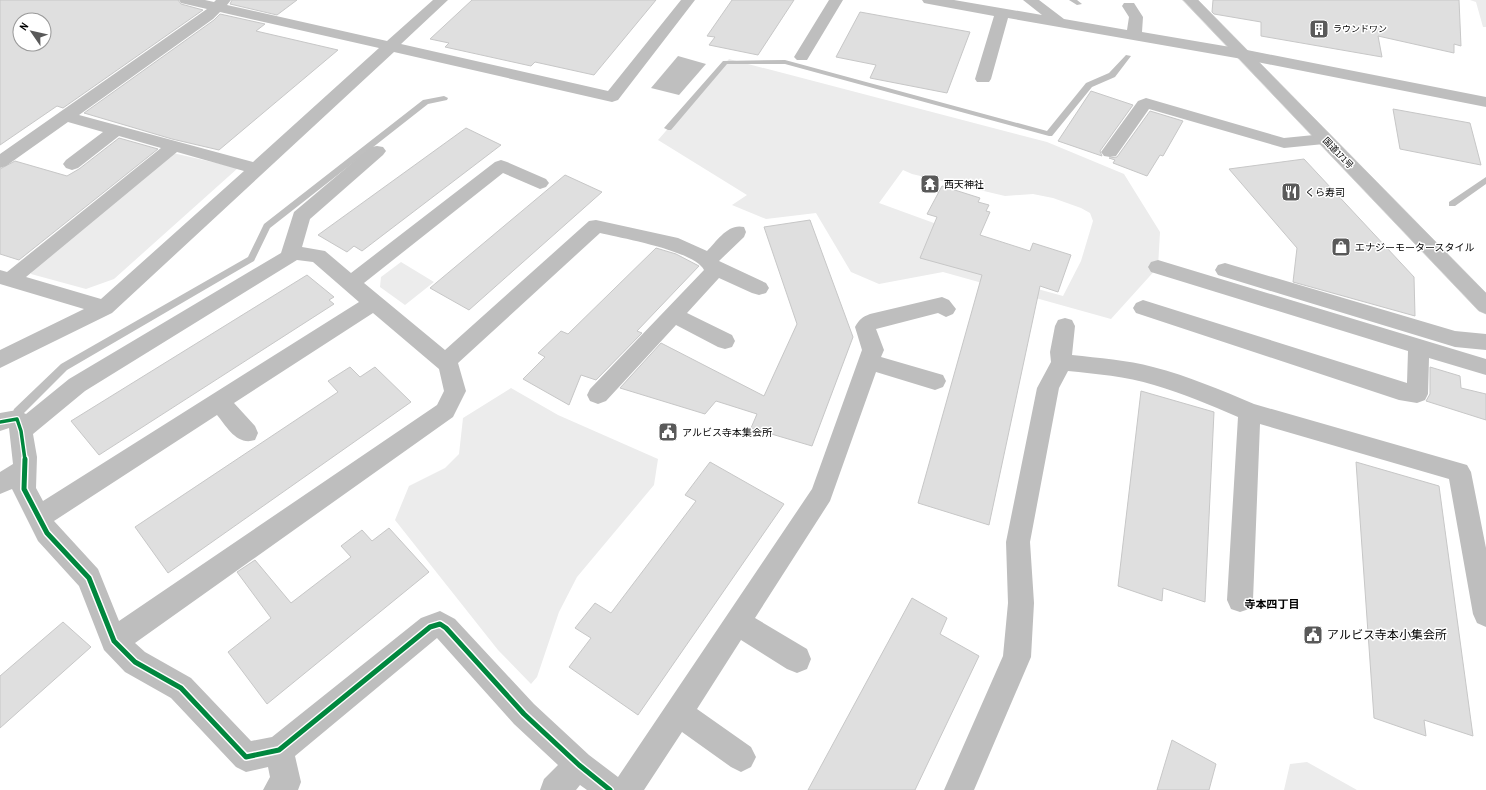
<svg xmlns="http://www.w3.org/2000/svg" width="1486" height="790" font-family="'Archivo Narrow','Noto Sans JP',sans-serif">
<rect width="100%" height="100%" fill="#fff"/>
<path fill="#ececec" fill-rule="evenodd" d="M1470,0H1486V27H1483L1476,2Z
M729,59L1047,142L1124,174L1160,232L1158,267L1111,319L943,272L879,284L851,272L816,213L766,219L732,205L747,195L658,140ZM903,170L912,174L1005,196L1033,194L1053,198L1081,208L1090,213L1093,221L1081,261L1063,296L990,276L953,230L879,203Z
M173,153L238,168L114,279L86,289L31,274L33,266Z
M401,262L434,282L405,305L380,287L381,277Z
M511,388L558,415L658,459L654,485L577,577L559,612L537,677L531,684L498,650L395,520L409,486L445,468L459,454L463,418Z
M1307,762L1357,790H1284L1290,764Z"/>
<path fill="#bfbfbf" d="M678,56L706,64L679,95L651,88Z"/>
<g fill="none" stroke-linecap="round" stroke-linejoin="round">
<path fill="#bfbfbf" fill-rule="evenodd" d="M1069,0H1077L1082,4L1077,5Z
M1126,55L1131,56L1115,77L1092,87L1052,136H1049L785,64H727L671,130H668L664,128L723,61L785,60L1047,131L1086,83L1109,73Z
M444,96L448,98L447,100L428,104L270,228L254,261L67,370L22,415H14L13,412L14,409L61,364L248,257L264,224L423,100Z
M1486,177V184L1455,206H1449V202Z"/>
</g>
<path fill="#dfdfdf" stroke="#c7c7c7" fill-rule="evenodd" d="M0,0H178L181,4L203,10L63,108L57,106L0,145ZM20,20H44V44H20Z
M232,0H297L277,15L230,4Z
M472,0H656L594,75L535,62L531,66L445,47L449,43L430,39Z
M732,0H794L758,55L709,45L715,37L707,36Z
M1213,0H1459L1461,46L1454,44V53L1378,36L1382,57L1261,36V22L1214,14L1212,12Z
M860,12L970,32L947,93L870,78L876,65L836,57Z
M220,14L265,24L256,31L338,50L219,150L172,139L84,113L214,20Z
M1091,91L1133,105L1100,151L1102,156L1058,141Z
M1393,109L1470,123L1481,165L1400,149Z
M1150,111L1183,121L1163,156L1160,155L1147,176L1113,163L1115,160L1109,158L1117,157Z
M466,128L501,145L362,251L354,246L347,252L318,235Z
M119,138L158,149L19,260L0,254V169L15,161L67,176L79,169Z
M1304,159L1414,277L1415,316L1293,282L1297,248L1229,169Z
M565,175L602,192L469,310L430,288Z
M942,186L980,198L978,202L989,205L986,211L990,212L980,235L1030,251L1033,243L1071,255L1058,292L1040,286L989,525L918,503L982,275L920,258L937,217L927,214Z
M810,220L853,337L812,446L751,428L757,414L716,401L705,414L620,388L661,343L764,396L797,324L764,227Z
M656,248L676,254L699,266L637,331L642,333L596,380L581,375L569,405L523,379L545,357L538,353L561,331L568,334Z
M307,275L334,297L329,300L334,304L99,455L71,421Z
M350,367L360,377L375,367L411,402L168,573L135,527L338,392L328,381Z
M1430,367L1460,376L1461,388L1486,394V420L1426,401L1430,394Z
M1141,391L1214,412L1205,602L1163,588L1162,601L1118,586Z
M710,462L784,504L638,715L569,667L591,638L575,628L595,603L611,613L696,501L685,495Z
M1356,462L1439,486L1473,736L1424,720L1426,736L1374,718Z
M389,528L429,572L267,704L228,652L271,618L237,572L255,560L291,603L351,557L341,546L362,530L372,541Z
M912,598L947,618L940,634L979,656L915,790H808Z
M63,622L91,647L0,728V676Z
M1172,740L1216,764L1209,790H1157Z"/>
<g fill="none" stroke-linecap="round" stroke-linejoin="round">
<defs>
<path id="highway" d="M1183,0H1198L1486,293V314L1479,311Z"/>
</defs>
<use href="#highway" stroke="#dbdbdb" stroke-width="1"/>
<path fill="#bebebe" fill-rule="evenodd" d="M179,0H205L214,2L216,0H231L227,5L387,41L433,0H448L401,44L608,91L681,0H695L618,100L612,102L394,52L112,313L0,368V350L84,309L0,284V270L7,272L161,148L119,136L78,168L72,170L66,168L63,164L66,160L103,132L68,122L6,166L0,168V154L207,9L181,3ZM220,12L379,48L253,162L79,115L213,19ZM177,152L244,171L101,299L26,277Z
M829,0H843L807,60H797L794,57Z
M922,0H954L1042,15L1023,0H1039L1064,19L1127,30L1129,17L1122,6L1124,3H1134L1143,17L1142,32L1242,49L1486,97V107L1242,59L1008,18L991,79L989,82H977L975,79L994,16L929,4L924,3Z
M1146,98L1284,138L1324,134L1330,135L1332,139L1330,143L1324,144L1284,148L1149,109L1116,156L1110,157L1104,156L1101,152L1138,101Z
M377,146L383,147L386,151L383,155L310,219L302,247L325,251L351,273L495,162L501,160L507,162L546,179L549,183L546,187L540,189L503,173L364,283L445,350L589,221L596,220L678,238L707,251C717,241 728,223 744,227L746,232L744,237L719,261L766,283L769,288L766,293L759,295L752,293L719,278L687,313L732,335L735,341L732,347L725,349L718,347L676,325L606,401L598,404L590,401L587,395L590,389L704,270C695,251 621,238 600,233L458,363L466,391L453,417L135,643L145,652L191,678L251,741L272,737L421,618L440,611L455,619L534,704L589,755L618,777L812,489L862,350L855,327C859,320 862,317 870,314L942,297L949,300L956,309L953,314L946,317L938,313L876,329L884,350L881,357L943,375L946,381L943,387L935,390L876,372L830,501L755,618L807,649L811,659L807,669L797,673L787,669L741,640L697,709L751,747L756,757L751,767L741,772L731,767L682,732L644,790H587L580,785L576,790H540L544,779L558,765L514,724L437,638L295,756L301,782L298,790H263L270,777L268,767L246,772L236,767L171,698L125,672L104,650L79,586L38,541L12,489L0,494V472L13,464L9,428L0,431V413L17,410L26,414L69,379L281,253L294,212L371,147ZM297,260L313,262L359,302L43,501L36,488L37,457L33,434L85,391ZM373,313L439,369L444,391L437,405L119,621L98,569L54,521L217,415C227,427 237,446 255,440L258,433L255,426L234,403Z
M1158,260L1486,359V375L1429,358L1428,394L1425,400L1417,403L1399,400L1136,313L1133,308L1136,303L1143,300L1407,383L1408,351L1151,272L1148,267L1151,262Z
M1225,263L1455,331L1486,334V350L1455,347L1218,275L1215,270L1218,265Z
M1065,318L1072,320L1075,326L1072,355C1099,358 1127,360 1153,367C1188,376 1221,390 1254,404L1467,465L1471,472L1486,548V627L1477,623L1473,614L1449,479L1260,424L1253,600L1249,609L1240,612L1231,609L1227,600L1238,417C1210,405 1182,393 1154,385C1126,376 1096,374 1068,371L1059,388L1030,542L1034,603L1031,657L974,790H944L1003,656L1008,603L1006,542L1037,388L1051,362L1050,352L1055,326L1058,320Z"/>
<use href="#highway" fill="#bebebe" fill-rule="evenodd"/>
<defs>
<path id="cycleway-far1" d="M0,422L17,419L21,431L25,460"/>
<path id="cycleway" d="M25,459L24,489L47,533L89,578L114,641L135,662L181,688L246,757L279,750L430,627L440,624L446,628L524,714L579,765L610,790"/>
</defs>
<use href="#cycleway-far1" stroke="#fff" stroke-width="6"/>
<use href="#cycleway" stroke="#fff" stroke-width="8"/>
<use href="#cycleway-far1" stroke="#00873e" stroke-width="3.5"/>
<use href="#cycleway" stroke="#00873e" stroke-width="5"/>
</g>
<defs>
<symbol id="building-square" viewBox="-11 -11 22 22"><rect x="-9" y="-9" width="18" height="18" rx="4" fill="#595959" stroke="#fff"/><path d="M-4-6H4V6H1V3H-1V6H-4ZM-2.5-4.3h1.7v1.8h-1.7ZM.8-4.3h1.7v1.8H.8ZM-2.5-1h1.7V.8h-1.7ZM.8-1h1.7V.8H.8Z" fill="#fff"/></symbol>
<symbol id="temple-square" viewBox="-11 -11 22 22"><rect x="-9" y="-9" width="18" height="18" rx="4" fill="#595959" stroke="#fff"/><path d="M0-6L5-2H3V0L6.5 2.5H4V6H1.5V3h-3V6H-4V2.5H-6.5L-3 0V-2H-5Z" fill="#fff"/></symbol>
<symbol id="restaurant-square" viewBox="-11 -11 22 22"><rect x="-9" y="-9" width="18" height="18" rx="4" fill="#595959" stroke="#fff"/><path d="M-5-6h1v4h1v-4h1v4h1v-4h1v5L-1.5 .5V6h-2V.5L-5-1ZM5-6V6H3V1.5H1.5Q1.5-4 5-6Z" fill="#fff"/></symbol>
<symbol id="shop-square" viewBox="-11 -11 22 22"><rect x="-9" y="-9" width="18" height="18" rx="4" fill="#595959" stroke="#fff"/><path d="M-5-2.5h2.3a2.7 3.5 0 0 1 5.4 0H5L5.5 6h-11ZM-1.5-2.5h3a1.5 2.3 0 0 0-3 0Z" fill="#fff"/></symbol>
<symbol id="civic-square" viewBox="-11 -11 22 22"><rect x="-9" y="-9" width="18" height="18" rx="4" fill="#595959" stroke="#fff"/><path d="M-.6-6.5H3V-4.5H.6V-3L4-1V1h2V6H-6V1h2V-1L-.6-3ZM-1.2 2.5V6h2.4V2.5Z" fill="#fff"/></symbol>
</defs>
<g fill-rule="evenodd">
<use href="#building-square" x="1308" y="18" width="22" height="22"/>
<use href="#temple-square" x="919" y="173" width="22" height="22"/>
<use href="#restaurant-square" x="1280" y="181" width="22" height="22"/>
<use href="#shop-square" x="1330" y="236" width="22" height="22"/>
<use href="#civic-square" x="657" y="421" width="22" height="22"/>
<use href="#civic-square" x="1302" y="624" width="22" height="22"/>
</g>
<g text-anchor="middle" stroke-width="3" stroke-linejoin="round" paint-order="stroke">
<g font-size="9" fill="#000" stroke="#fff" text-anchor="start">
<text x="1333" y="32">ラウンドワン</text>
</g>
<g font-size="9" fill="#000" stroke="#fff">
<text transform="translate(1338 153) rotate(46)" y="3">国道171号</text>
</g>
<g font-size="10" fill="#000" stroke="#fff" text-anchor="start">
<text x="944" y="188">西天神社</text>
<text x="1305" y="196">くら寿司</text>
<text x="1355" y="251">エナジーモータースタイル</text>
<text x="682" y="436">アルビス寺本集会所</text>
</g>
<g font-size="11" font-weight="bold" fill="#000" stroke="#fff">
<text x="1272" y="608">寺本四丁目</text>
</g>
<g font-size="12" fill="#000" stroke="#fff" text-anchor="start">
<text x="1327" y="639">アルビス寺本小集会所</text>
</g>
</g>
<g transform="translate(32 32) rotate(304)"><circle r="19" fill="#ffffff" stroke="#999999"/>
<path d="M0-3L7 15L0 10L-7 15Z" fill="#595959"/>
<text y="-6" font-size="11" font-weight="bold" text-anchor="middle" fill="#000000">N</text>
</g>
</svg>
